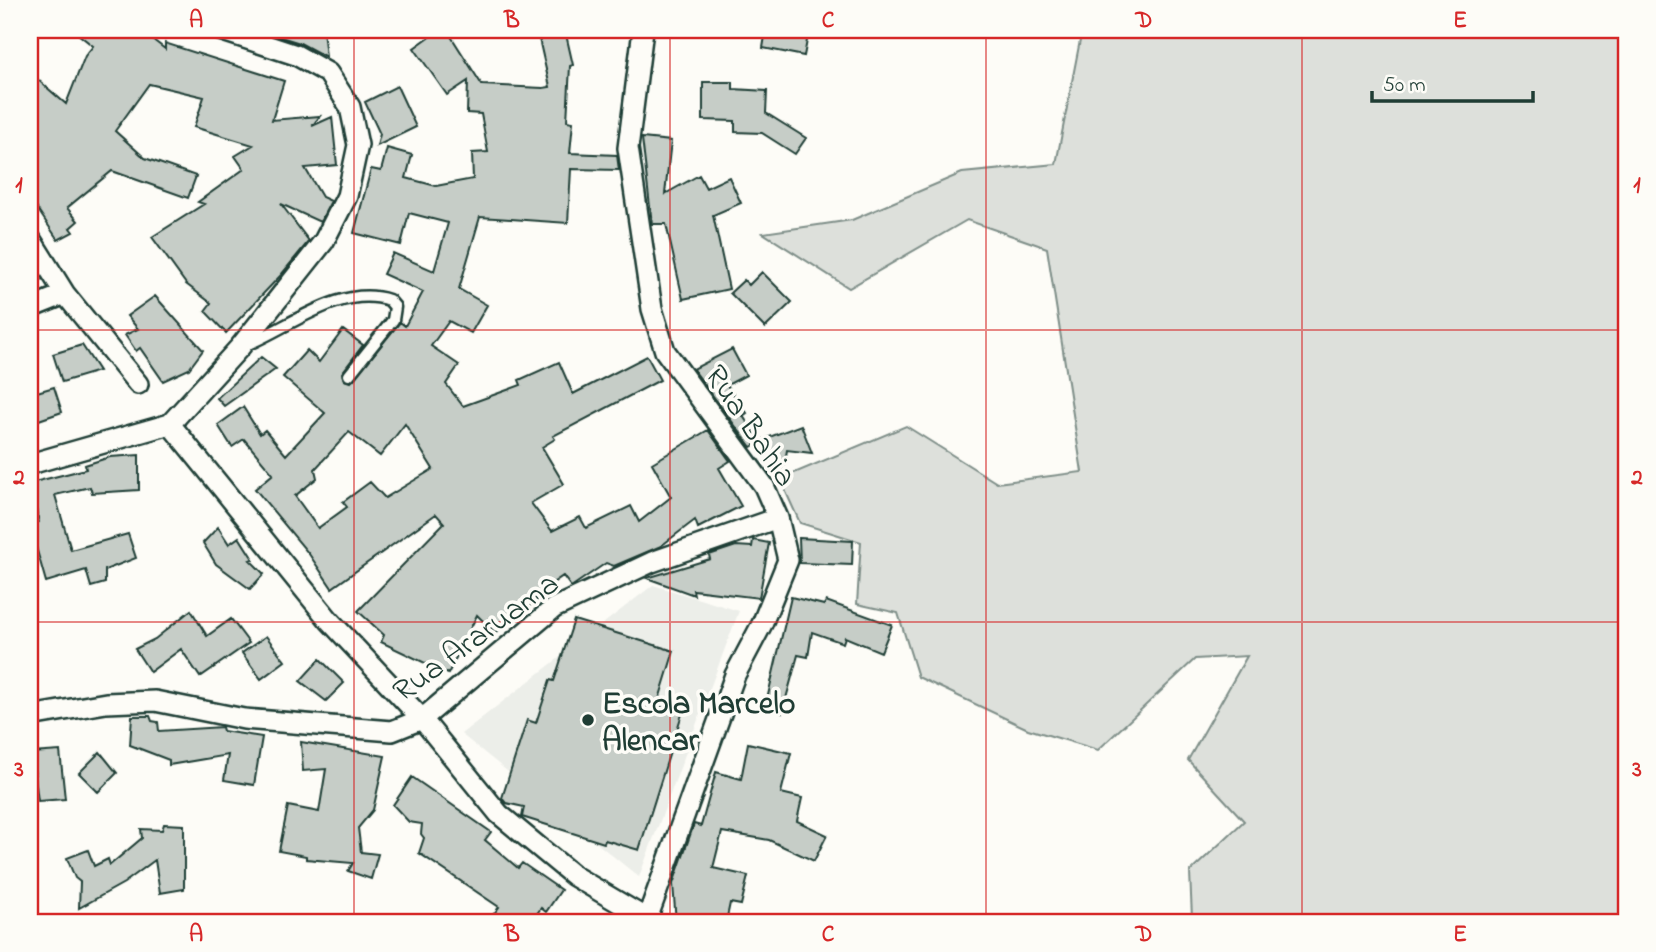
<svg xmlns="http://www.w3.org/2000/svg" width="1656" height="952" font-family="'Indie Flower',sans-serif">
<rect width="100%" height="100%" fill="#fdfcf7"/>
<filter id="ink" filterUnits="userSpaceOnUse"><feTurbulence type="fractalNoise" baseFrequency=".0143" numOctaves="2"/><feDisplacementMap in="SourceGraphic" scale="14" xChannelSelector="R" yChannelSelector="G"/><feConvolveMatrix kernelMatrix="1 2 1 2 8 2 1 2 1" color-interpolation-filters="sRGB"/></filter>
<g filter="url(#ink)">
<path fill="#eceee9" d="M653,585L739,611L639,877L461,734Z"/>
<path fill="#dde0db" stroke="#7e8e88" stroke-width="2" d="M1082,30H1626V922H1203L1192,918L1190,872L1244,821L1188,760L1247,656L1195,659L1098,750L1028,729L918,677L898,613L857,604L861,542L800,523L780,479L906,426L997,483L1082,472L1047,248L967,220L849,288L763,233L852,220L962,173L1056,164Z"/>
<path fill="#c6cdc7" stroke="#1f3d34" stroke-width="2" fill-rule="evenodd" d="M73,30H140L165,49V43L284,81L272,120L320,116L312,126L332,117L337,165L305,168L322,197L331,201L320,222L281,204L309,241L281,275L226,333L205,311L211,303L186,284L152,237L204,204L198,202L244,169L235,156L253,145L194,127L204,97L149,84L115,131L145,158L196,176L188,198L112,171L67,208L78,221L70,228L73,232L58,240L30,198V73L66,104L85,56L93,46Z
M258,30H323L326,57L300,43Z
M439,30H447L482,85L543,88L550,87L537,30H565L573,65L570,66L567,121L573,122L570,153L617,155L619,170L571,169L568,223L480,217L459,289L487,305L471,333L449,321L431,346L459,365L446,384L463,406L521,385L519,380L559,362L573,394L647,356L660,380L553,436L555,439L542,447L564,484L531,503L552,531L580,517L586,528L631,506L639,522L671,497L652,463L708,430L730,461L719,468L741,506L698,528L695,520L661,546L614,566L606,563L571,587L563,576L534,596L537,600L495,633L477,615L448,674L381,642L384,635L358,611L444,523L436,514L332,588L309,554L255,489L273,474L244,439L232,447L218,425L243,407L260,434L265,430L286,455L325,413L283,377L307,350L319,362L343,330L363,345L342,373L344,380L351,382L400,322L405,326L423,292L383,274L393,253L434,271L448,223L409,213L401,245L354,233L371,169L381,171L387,148L412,155L406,178L436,186L473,179L472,153L488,152L481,114L467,113L468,81L447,95L414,48ZM405,424L433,469L385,498L370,482L343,502L347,507L318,528L295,496L317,478L315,469L349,432L380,456Z
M766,30H809L804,56L763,48Z
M703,82H733V89L767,91L766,113L806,138L795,154L762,133L735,132V121L703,120Z
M397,86L416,127L377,146L380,134L365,102Z
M642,138L671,141L665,194L699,175L706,188L729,177L741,203L713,215L729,289L683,299L666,224H652Z
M762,272L792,302L765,328L730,293L744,280L749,285Z
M155,296L203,350L189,369L163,381L140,348L136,351L125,335L138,329L127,316Z
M82,345L99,371L62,382L53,354Z
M732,349L746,375L727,385L747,413L743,416L760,442L751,447L693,369Z
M261,357L276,369L224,406L217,398Z
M54,387L62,412L30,423V394Z
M801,425L812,453L787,450L781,484L764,439Z
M139,455V490L92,493L90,487L55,495L71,550L128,534L136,558L105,570V583L91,587L86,570L46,582L30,526L39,522L30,483L86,469L85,465L110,457Z
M218,527L229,544L239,537L253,559L250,560L264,574L250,589L216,564L203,543Z
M799,538L853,541L852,565L800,563Z
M753,540L769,543L759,598L693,590L694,595L647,578L710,559L709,555L736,546L752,547Z
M791,597L824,605L826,601L892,625L881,652L845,637L843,643L812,632L808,657L798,655L782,713L765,708Z
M191,610L207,636L231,619L249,643L200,677L181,649L150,672L135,649L155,639Z
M574,620L674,651L657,706L682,714L639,850L605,840L604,843L522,817L524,807L506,803L502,798L527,720L536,723L550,680L554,681Z
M266,636L285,661L261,679L242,653Z
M320,659L344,683L326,701L300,681Z
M132,716H150L152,721L158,722L159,731L222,727L223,731L262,737L254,785L224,780L228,755L169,765V760L130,745Z
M301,742L385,756L373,810L358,828L361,852L378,854L371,879L348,871L353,863L306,859V856L279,851L288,806L319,812L326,769L303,771Z
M748,743L791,753L781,793L802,798L797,821L827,835L814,861L769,840L722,832L713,868L748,876L741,905L730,903L726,922H676L673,884L694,824L701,826L716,772L741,779Z
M60,751L65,799L38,801L32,753Z
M100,752L117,773L98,792L79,773Z
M412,777L491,832L485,840L518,868L522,863L561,890L546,912L541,908L531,922H504L493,915L499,907L419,853L424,838L421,834L422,824L409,822L393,805Z
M164,824L184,825V889L160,893L155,860L124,883L79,908L80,882L75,878L67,858L88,850L94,866L108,859L110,865L142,838L141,829L162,830Z"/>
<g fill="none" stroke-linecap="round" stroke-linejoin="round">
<defs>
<path id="service" d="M248,344C291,326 342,284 389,300L395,307L393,320L349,375"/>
<path id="minor" d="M643,30L628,148L652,309L665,351L764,486L778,518L788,560L762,624L735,675L647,919L643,922
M30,238L65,294L138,384
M30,308L65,294
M170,424L329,620L422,719L499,814L574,876L652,922
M30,464L170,424L240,347L324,241L347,196L358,145L350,107L328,73L296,55L220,30
M30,716L106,703L155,701L244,719L392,731L422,719L554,608L652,562L778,518"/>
</defs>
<use href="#service" stroke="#1f3d34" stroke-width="15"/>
<use href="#minor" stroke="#1f3d34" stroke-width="24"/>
<use href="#service" stroke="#fdfcf7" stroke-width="10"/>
<use href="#minor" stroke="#fdfcf7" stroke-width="19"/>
</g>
</g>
<path fill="none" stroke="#d62828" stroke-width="2" stroke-opacity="0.55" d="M354,30V922M670,30V922M986,30V922M1302,30V922M30,330H1626M30,622H1626"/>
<circle fill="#1f3d34" stroke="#fdfcf7" stroke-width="2.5" cx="588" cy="720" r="7"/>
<g text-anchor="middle" stroke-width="7" stroke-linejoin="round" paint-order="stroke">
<g font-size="32" fill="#1f3d34" stroke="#fdfcf7">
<text transform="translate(752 425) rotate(56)" y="11">Rua Bahia</text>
<text transform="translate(475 636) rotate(-36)" y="11">Rua Araruama</text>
</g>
<g font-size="32" font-weight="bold" fill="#1f3d34" stroke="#fdfcf7" text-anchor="start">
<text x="602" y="713">Escola Marcelo<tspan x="602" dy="37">Alencar</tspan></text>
</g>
</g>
<rect width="1656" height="952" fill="none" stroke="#fdfcf7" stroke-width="77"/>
<path d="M1372 91v10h161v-10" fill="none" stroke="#1f3d34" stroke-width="3.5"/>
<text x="1383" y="91" font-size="21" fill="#1f3d34" stroke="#fdfcf7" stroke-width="5" paint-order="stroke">50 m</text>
<rect x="38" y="38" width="1580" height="876" fill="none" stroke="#d62828" stroke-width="2.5"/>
<g font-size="23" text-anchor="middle" font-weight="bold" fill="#d62828">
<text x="196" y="27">A</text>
<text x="512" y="27">B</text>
<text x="828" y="27">C</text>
<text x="1144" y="27">D</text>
<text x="1460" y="27">E</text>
<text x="19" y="192">1</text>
<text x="1637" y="192">1</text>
<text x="19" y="484">2</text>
<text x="1637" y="484">2</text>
<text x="19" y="776">3</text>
<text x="1637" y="776">3</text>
<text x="196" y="941">A</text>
<text x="512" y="941">B</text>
<text x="828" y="941">C</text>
<text x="1144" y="941">D</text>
<text x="1460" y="941">E</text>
</g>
</svg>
